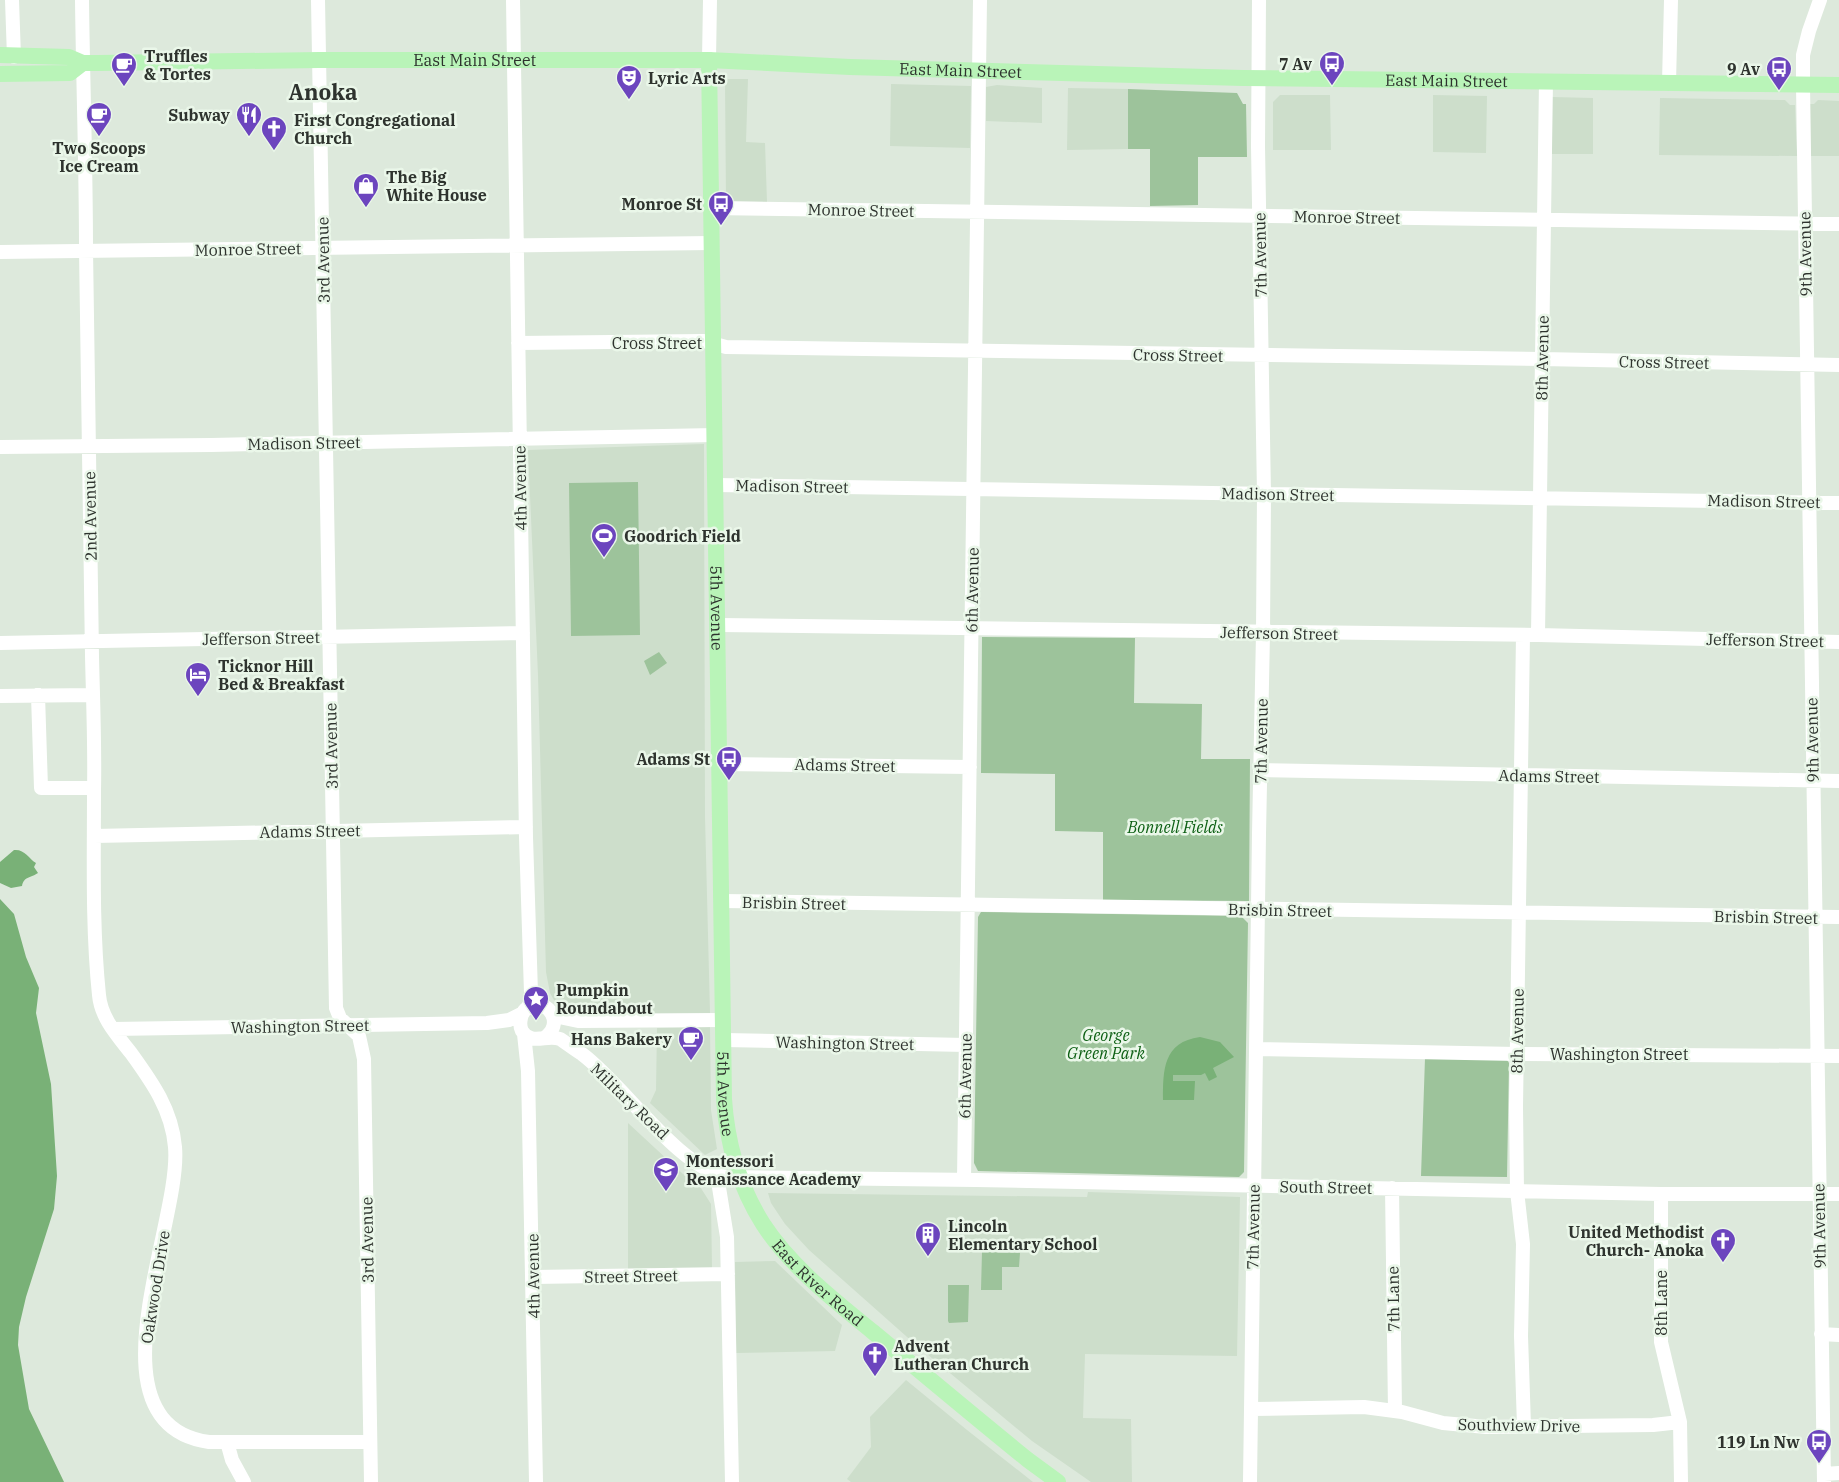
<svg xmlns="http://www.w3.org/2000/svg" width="1839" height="1482" font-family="'IBM Plex Serif',serif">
<rect width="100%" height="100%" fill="#dde9dc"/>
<path fill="#cddecb" d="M728,79H748L746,142L765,143L767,202L726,201L725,83Z
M891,84L971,86L970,148L890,146Z
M997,85L1042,88V123L986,121V87Z
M1068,88L1128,89V149L1067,150Z
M1280,95H1330L1331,150H1273V102Z
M1433,95L1487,96L1486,153L1433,152Z
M1552,97L1593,98V154H1552Z
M1660,98L1785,100L1790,105H1795L1797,156L1659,155Z
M1818,100L1839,101V156H1810L1809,104H1814Z
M704,444L705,817L710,1013L570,1014V1010L559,1009L550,993L546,972L538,675L528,450Z
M710,1027L711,1110L717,1149L705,1155L650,1103L656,1090L657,1028Z
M628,1123L683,1174L697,1182L711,1204L712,1268L628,1269Z
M1088,1192L1240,1197L1237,1356L1085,1354L1083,1418L1131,1419L1132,1482H1091L1032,1441L915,1344L809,1250L785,1224L771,1203L768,1193L1087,1197Z
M775,1261L842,1325L835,1351L736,1353L735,1262Z
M906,1380L967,1430L1033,1482H851L847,1479L871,1447L870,1417Z"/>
<path fill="#9dc39b" d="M1128,89L1237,93L1243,104H1246L1247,157H1198V205L1150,206V149H1128Z
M638,482L640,635L571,636L569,483Z
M982,637L1135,638L1134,703L1202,704L1201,759H1250L1249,901L1103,900V832L1055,831V774L981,773Z
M659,652L667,663L650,675L644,661Z
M981,912L1241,916L1248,923L1244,1172L1239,1177L978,1171L974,1163L978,917Z
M1425,1058L1507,1060L1509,1063L1507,1177L1421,1176Z
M982,1252L1020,1253L1019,1267H1002V1290H981Z
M948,1285H969L968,1322L949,1323L948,1321Z"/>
<path fill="#79b177" d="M14,850C25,849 28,858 36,863L34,867L38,873C31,878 24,876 22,886L11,888L0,883V862Z
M0,899L14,914L26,957L39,988L36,1013L51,1084L57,1176L54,1209L26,1297L19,1327L18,1345L29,1409L64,1482H0Z
M1200,1037L1220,1042L1234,1057L1213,1068L1217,1077L1209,1081L1205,1073L1201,1075H1173V1081H1195L1194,1100H1163C1163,1070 1163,1042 1200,1037Z"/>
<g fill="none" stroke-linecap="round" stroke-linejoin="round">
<path stroke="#fff" stroke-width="14" d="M12,0L14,57
M82,0C83,83 86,166 86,249C87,384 90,520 92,656C93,701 95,746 94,791C94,859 92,927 99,995C101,1018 117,1035 131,1053C152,1082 172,1110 175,1147C182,1222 84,1424 209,1442H370
M318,0L336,1008L340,1018L359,1036L364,1059L371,1482
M513,0L526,837L531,993L530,1003L527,1009
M1820,0L1809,31L1803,55V85L1824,1482
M709,60L710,0
M1669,83L1671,0
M711,208L1839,224
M0,252L712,243
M518,343L704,341L726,347L1542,359L1839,365
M0,447L211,445L715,435
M716,485L1839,503
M719,625L1538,635L1839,642
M1523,635L1516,1107L1517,1191L1523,1244L1521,1336L1524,1426
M1538,635L1546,81
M0,643L523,633
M38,695L41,788H94
M0,696L93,695
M720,764L970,767
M1260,770L1839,781
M94,836L526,827
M721,901L1839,917
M552,1014L559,1017L578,1021L723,1020
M113,1029L487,1023L509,1020L523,1013
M524,1034L528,1071L536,1482
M544,1038C565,1025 549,997 529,1007C525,1009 522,1013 521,1018C520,1022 520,1027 522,1031C531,1046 547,1034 560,1039C562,1040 578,1052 582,1054C624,1085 677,1167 727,1177L976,1180L1661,1194H1839
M724,1040L966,1045
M1256,1049L1517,1054L1839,1056
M717,1175L727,1237L732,1482
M964,1180L980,0
M1392,1188L1395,1411
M1661,1194V1342L1680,1422L1681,1482
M533,1277L728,1274
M1821,1334L1839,1335
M1252,1409L1364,1407L1402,1412L1443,1423L1486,1427L1653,1425L1680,1422
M227,1442L232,1460L244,1482
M1824,1474L1839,1473
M1250,1482L1259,834L1263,633L1264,494L1258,146L1259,0"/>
<g stroke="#b9f4b8" stroke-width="16">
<path id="s1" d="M0,55L69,57L83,63H97L319,60H709L850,67L1243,78L1839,85"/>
<path id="s2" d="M709,60L724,1099C727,1143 739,1186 763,1224C791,1267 834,1300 873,1332C925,1375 976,1418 1028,1460L1058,1482"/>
<path d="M0,74L70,73L83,63"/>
</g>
</g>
<defs>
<symbol id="bus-pin" viewBox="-11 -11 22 30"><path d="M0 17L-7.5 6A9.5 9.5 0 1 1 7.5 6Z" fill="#6c45be" stroke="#eaf7e9"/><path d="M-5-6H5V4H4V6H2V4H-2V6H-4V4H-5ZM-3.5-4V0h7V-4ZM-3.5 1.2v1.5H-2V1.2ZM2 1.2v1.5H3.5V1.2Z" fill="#fff"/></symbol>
<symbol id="cafe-pin" viewBox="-11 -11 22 30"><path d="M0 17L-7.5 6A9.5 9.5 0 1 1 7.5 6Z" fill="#6c45be" stroke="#eaf7e9"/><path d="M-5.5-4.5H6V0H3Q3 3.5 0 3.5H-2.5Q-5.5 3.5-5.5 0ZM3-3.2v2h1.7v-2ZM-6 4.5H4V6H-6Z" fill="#fff"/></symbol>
<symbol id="theatre-pin" viewBox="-11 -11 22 30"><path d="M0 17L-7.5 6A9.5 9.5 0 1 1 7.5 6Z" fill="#6c45be" stroke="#eaf7e9"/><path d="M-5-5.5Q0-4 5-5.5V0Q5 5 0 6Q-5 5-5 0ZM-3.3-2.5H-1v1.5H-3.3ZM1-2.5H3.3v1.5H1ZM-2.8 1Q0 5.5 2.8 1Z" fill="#fff"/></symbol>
<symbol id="restaurant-pin" viewBox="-11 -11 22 30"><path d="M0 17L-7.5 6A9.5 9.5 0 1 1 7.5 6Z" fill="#6c45be" stroke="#eaf7e9"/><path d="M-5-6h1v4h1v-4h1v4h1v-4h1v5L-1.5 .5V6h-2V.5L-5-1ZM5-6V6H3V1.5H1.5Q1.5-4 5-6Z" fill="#fff"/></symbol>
<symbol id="church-pin" viewBox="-11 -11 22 30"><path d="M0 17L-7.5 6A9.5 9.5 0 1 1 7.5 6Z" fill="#6c45be" stroke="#eaf7e9"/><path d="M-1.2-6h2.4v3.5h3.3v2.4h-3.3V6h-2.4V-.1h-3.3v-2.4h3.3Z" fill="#fff"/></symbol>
<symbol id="shop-pin" viewBox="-11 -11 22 30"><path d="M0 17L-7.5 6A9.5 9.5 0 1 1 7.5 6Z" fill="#6c45be" stroke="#eaf7e9"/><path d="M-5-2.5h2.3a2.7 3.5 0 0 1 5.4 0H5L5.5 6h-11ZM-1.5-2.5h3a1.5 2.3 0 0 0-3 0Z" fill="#fff"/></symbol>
<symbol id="stadium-pin" viewBox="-11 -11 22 30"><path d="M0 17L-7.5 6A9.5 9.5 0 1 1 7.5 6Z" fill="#6c45be" stroke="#eaf7e9"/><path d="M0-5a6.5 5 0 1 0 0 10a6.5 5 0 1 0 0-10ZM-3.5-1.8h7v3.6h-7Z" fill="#fff"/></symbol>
<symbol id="hotel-pin" viewBox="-11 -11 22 30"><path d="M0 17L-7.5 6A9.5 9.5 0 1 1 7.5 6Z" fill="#6c45be" stroke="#eaf7e9"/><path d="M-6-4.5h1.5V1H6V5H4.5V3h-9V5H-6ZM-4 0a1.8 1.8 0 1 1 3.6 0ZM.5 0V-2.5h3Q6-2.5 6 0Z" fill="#fff"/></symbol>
<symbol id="sight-pin" viewBox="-11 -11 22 30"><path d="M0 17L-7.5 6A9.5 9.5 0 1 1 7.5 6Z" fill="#6c45be" stroke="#eaf7e9"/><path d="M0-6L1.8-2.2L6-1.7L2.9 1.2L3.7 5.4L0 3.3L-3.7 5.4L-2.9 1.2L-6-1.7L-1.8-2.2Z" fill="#fff"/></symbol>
<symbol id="school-pin" viewBox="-11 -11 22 30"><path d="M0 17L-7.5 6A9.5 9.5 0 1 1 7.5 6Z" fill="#6c45be" stroke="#eaf7e9"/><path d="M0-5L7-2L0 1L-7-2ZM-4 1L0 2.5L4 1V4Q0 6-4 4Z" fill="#fff"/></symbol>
<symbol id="building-pin" viewBox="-11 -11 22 30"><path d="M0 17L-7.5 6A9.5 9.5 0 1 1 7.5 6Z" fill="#6c45be" stroke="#eaf7e9"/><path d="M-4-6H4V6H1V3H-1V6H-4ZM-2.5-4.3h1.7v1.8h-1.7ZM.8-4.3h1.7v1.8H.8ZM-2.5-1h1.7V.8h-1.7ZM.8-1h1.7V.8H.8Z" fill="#fff"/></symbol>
</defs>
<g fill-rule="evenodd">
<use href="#bus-pin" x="1317" y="49" width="30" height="40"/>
<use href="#cafe-pin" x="109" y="50" width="30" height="40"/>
<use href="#bus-pin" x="1764" y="54" width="30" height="40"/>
<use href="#theatre-pin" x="614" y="63" width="30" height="40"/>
<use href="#cafe-pin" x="84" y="100" width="30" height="40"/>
<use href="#restaurant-pin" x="234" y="100" width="30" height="40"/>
<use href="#church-pin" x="259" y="114" width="30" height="40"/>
<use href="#shop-pin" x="351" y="171" width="30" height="40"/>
<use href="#bus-pin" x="706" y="189" width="30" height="40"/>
<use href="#stadium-pin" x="589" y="521" width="30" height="40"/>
<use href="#hotel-pin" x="183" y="660" width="30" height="40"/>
<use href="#bus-pin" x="714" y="744" width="30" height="40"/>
<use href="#sight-pin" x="521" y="984" width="30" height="40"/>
<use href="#cafe-pin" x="676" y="1024" width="30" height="40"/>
<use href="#school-pin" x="651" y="1155" width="30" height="40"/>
<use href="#building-pin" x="913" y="1220" width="30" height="40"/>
<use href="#church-pin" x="1708" y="1226" width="30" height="40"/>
<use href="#church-pin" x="860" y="1340" width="30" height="40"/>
<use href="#bus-pin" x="1804" y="1427" width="30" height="40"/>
</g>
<g text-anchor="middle" stroke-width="5" stroke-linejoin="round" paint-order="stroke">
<g font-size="16" font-weight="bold" fill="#2e332e" stroke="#eaf7e9" text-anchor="start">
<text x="144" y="62">Truffles<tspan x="144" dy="18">&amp; Tortes</tspan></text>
<text x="1312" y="70" text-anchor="end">7 Av</text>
<text x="1760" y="75" text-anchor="end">9 Av</text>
<text x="648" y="84">Lyric Arts</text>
<text x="230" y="121" text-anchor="end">Subway</text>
<text x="294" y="126">First Congregational<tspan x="294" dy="18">Church</tspan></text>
<text x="99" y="154" text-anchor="middle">Two Scoops<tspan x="99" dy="18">Ice Cream</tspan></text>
<text x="386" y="183">The Big<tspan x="386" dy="18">White House</tspan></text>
<text x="702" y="210" text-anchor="end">Monroe St</text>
<text x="624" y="542">Goodrich Field</text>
<text x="218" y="672">Ticknor Hill<tspan x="218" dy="18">Bed &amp; Breakfast</tspan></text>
<text x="710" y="765" text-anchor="end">Adams St</text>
<text x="556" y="996">Pumpkin<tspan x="556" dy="18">Roundabout</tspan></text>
<text x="672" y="1045" text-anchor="end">Hans Bakery</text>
<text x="686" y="1167">Montessori<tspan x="686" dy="18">Renaissance Academy</tspan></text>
<text x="948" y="1232">Lincoln<tspan x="948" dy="18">Elementary School</tspan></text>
<text x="1704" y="1238" text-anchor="end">United Methodist<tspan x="1704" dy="18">Church- Anoka</tspan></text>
<text x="894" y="1352">Advent<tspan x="894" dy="18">Lutheran Church</tspan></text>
<text x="1800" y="1448" text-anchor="end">119 Ln Nw</text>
</g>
<g font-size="16" fill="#2e332e" stroke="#eaf7e9">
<text dy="6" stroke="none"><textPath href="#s1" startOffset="476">East Main Street</textPath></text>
<text dy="6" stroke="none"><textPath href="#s1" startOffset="962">East Main Street</textPath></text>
<text dy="6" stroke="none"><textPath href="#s1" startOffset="1448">East Main Street</textPath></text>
<text transform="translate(861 210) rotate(1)" y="6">Monroe Street</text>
<text transform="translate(1347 217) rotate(1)" y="6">Monroe Street</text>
<text transform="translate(248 249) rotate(-1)" y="6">Monroe Street</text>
<text transform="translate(1805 254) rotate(-91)" y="6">9th Avenue</text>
<text transform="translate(1260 255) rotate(-91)" y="6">7th Avenue</text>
<text transform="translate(323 260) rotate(-91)" y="6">3rd Avenue</text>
<text x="657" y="349">Cross Street</text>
<text transform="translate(1178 355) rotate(1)" y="6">Cross Street</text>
<text transform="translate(1542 358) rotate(-89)" y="6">8th Avenue</text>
<text transform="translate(1664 362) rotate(1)" y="6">Cross Street</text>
<text transform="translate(304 443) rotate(-1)" y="6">Madison Street</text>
<text transform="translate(792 486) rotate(1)" y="6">Madison Street</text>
<text transform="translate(520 488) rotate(-91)" y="6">4th Avenue</text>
<text transform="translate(1278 494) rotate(1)" y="6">Madison Street</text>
<text transform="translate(1764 501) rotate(1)" y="6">Madison Street</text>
<text transform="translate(90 516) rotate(-91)" y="6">2nd Avenue</text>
<text transform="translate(972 590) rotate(-89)" y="6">6th Avenue</text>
<text dy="6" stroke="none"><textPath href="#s2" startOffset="548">5th Avenue</textPath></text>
<text transform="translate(1279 633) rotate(1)" y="6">Jefferson Street</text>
<text transform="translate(261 638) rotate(-1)" y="6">Jefferson Street</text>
<text transform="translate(1765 640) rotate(1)" y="6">Jefferson Street</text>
<text transform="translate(1812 740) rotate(-91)" y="6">9th Avenue</text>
<text transform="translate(1261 741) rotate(-89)" y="6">7th Avenue</text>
<text transform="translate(331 746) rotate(-91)" y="6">3rd Avenue</text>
<text transform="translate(845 765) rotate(1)" y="6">Adams Street</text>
<text transform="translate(1549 776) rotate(1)" y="6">Adams Street</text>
<text transform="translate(310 831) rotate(-1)" y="6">Adams Street</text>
<text transform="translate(794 903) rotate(1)" y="6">Brisbin Street</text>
<text transform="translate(1280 910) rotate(1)" y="6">Brisbin Street</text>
<text transform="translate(1766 917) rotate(1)" y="6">Brisbin Street</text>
<text transform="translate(300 1026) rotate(-1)" y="6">Washington Street</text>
<text transform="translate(1517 1031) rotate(-89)" y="6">8th Avenue</text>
<text transform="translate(845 1043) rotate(1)" y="6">Washington Street</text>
<text x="1619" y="1060">Washington Street</text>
<text transform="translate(965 1076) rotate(-89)" y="6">6th Avenue</text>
<text dy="6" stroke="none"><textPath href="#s2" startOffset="1034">5th Avenue</textPath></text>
<text transform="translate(630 1101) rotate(44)" y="6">Military Road</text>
<text transform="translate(1326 1187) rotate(1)" y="6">South Street</text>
<text transform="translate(1819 1226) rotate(-91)" y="6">9th Avenue</text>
<text transform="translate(1253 1227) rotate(-89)" y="6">7th Avenue</text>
<text transform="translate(367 1240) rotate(-91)" y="6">3rd Avenue</text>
<text transform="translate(533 1276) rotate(-91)" y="6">4th Avenue</text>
<text transform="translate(631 1276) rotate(-1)" y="6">Street Street</text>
<text dy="6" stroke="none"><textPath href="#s2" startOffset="1252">East River Road</textPath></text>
<text transform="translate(155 1287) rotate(-81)" y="6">Oakwood Drive</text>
<text transform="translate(1393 1299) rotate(-91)" y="6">7th Lane</text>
<text transform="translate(1661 1303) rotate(-90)" y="6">8th Lane</text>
<text transform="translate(1519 1425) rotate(1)" y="6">Southview Drive</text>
</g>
<g font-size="16" font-style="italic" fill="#0c5f13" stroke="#eaf7e9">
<text x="1175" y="833">Bonnell Fields</text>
<text x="1106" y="1041">George<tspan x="1106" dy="18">Green Park</tspan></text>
</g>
<g font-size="22" font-weight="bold" fill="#2e332e" stroke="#eaf7e9">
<text x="323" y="100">Anoka</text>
</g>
</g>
</svg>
